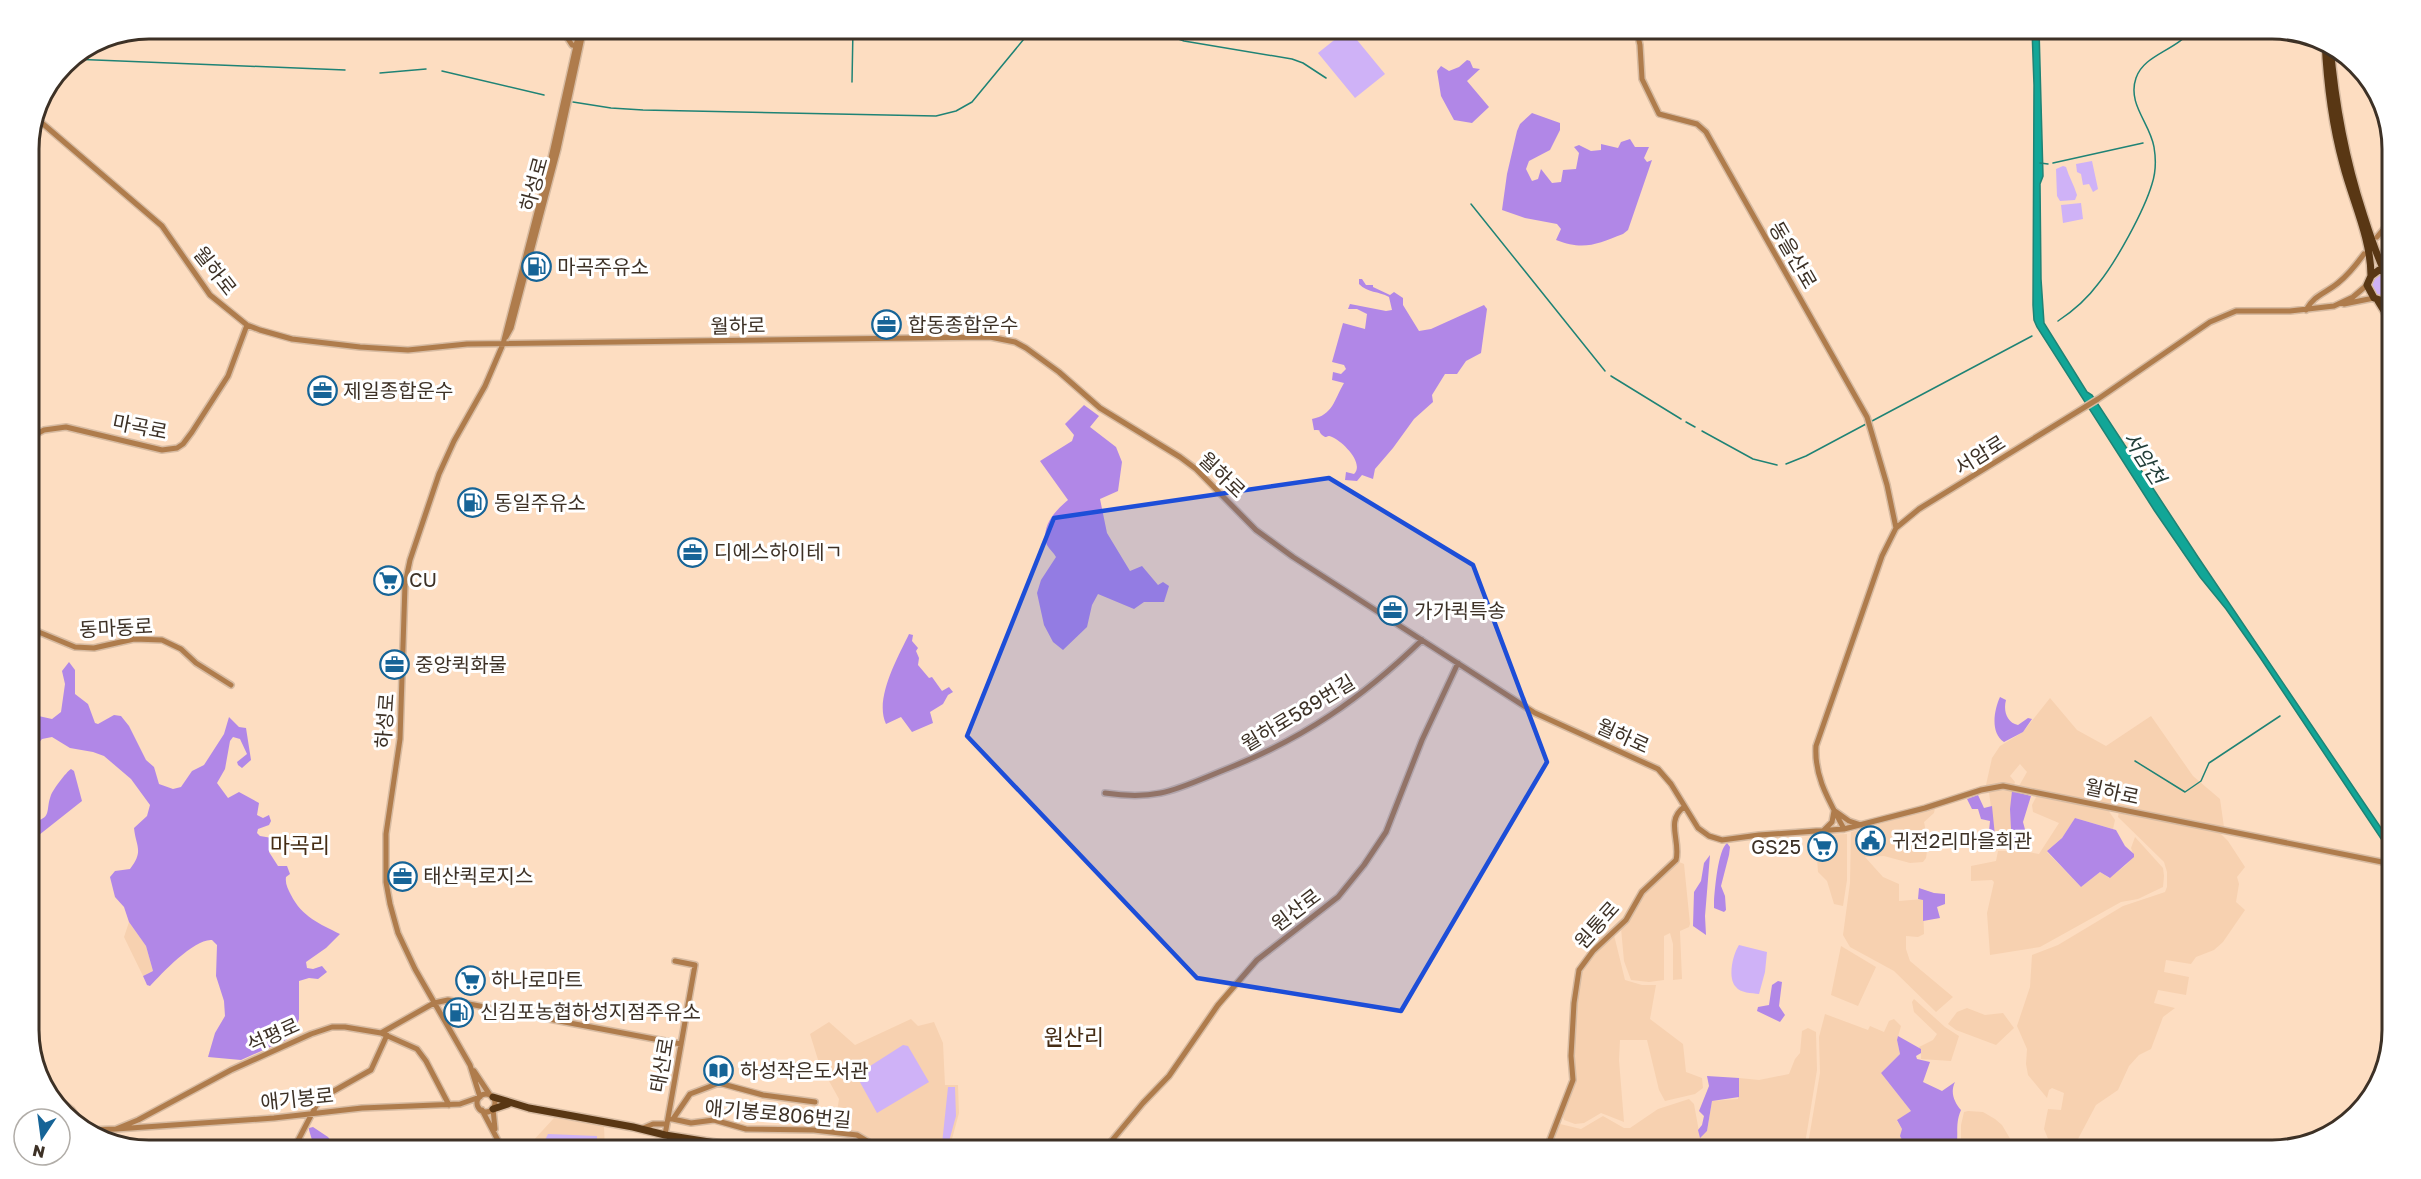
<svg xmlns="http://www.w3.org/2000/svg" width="2421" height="1179" font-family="'Golos Text','Noto Sans KR',sans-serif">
<rect width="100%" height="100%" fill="#fdddc1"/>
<path fill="#f7d1b0" d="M2050,698L2077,730L2106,746L2151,716L2193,776L2220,799L2224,827L2019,786L2027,772L2020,764L2010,776L2015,782L2014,785H1986L1992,758L2000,746L2023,732Z
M1998,790L2012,791L2011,840L1995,839L1989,792Z
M2037,795L2108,810L2115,820L2113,829L2075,818L2062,838L2049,849L2047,852L2081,887L2100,872L2109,878L2126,865L2134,856L2131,848L2135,837L2163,868L2164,876L2163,887L2138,899L2121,902L2040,947L1990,955L1987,913L1994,882L1992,880L1971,881V866L1996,861L1998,851H2023L2039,854L2059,823L2033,812L2032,805Z
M1935,808L1934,813L1924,822L1928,843L1926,858L1923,862L1910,863L1884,856L1865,857L1883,877L1899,884V901L1923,899L1924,934L1918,937L1906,936V949L1910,961L1953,997L1936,1012L1894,971L1850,947L1843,935L1850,883L1851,832Z
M2119,811L2219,832L2228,841L2245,867L2237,877L2239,884L2236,902L2245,910L2223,942L2214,950L2196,957L2191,964L2166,960L2164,972L2189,977L2186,995L2158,990L2154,1003L2175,1008L2163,1017L2151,1049L2139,1055L2129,1066L2118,1090L2096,1105L2078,1139L2051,1146L2044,1129L2048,1109L2061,1110L2064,1093L2052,1088L2049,1090L2047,1098L2028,1075L2026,1064L2027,1049L2017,1026L2030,987L2032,955L2058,945L2123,906L2165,892L2167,887V872L2164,862L2118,817Z
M1847,834V880L1843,906L1834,904L1827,881L1818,872L1816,845L1813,840L1816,835Z
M1679,862L1684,864L1690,924L1689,927L1680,931L1682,979L1673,980V944L1670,933L1664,936V980L1649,982L1631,980L1624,961L1621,928L1643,894Z
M129,922L146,946L153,971L143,976L124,937Z
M1614,935L1625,980L1642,985H1656L1650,1019L1683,1044L1686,1072L1702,1078L1703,1088L1695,1094L1665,1101L1659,1090L1647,1040H1620L1619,1060L1624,1122L1601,1113L1584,1123L1575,1124L1564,1120L1563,1117L1575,1076L1573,1051L1576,992L1580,973L1593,954Z
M1841,946L1876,967L1858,1006L1831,995Z
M1914,999L1945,1027L1959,1036L1951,1061L1921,1059V1050L1919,1047L1933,1040L1937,1034L1914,1012L1912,1002Z
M1967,1008L1985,1015L2003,1013L2014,1028L1996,1045L1956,1030L1948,1024L1957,1012Z
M1825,1014L1868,1030L1870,1026L1884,1032L1889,1021L1894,1019L1901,1026L1897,1040L1900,1054L1881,1073L1911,1111L1897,1121L1902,1129L1901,1139L1904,1143L1899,1150H1807L1820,1073L1819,1037Z
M911,1019L918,1026L934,1022L943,1043L945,1085H958L959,1113L949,1150H886L863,1135L824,1128L837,1112L839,1099L819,1063L810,1034L829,1022L855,1045Z
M1808,1028L1816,1032L1817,1070L1804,1150H1548L1560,1124L1581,1129L1603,1116L1624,1128H1630L1658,1109L1689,1099L1694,1104L1700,1137L1707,1131L1712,1101L1738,1099L1739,1078L1759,1080L1789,1074L1795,1059L1800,1053L1802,1031Z
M1968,1111L1983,1112L1995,1119L2002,1125L2012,1142L1984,1143L1967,1146L1968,1150H1961V1125L1964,1112Z
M554,1118L604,1126L605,1150H528L531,1143Z"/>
<path fill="#cfb2f7" d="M1348,29L1385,74L1355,98L1318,53Z
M2092,161L2098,189L2093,192L2089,184L2083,185L2081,174L2077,172L2076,164Z
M2063,166L2066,167C2069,177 2074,185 2077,195L2075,200L2060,201L2057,196L2056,169Z
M2081,203L2083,219L2063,223L2061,205Z
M2372 285a11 11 0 1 1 22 0a11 11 0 1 1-22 0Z
M1739,945L1767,952L1765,972L1759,994C1752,993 1740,993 1736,987C1727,978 1733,954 1739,945Z
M903,1045L908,1046L929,1082L877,1113L856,1075Z
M948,1087H955L956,1116L948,1145L942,1144Z
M548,1134L597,1136V1150H540Z"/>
<path fill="#b187e7" d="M1467,60L1470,61L1473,68L1480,69L1467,81L1489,107L1472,123L1454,120L1441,96L1437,71L1441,66L1449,71L1459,67Z
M1532,113L1560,123V130L1550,150L1529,161L1526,169L1532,181L1538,179L1541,169L1552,183L1561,182L1563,170L1576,169L1579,153L1574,147L1579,145L1591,151L1601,150V144L1618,148L1621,142L1630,139L1635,147H1649L1644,158L1647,162L1652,160L1628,230L1623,234C1597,244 1584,251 1556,240L1561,229L1557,224L1525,218L1502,210L1507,174L1517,131L1520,124Z
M1359,279H1362L1366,285H1373V287L1390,295L1394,292L1403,298V305L1419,331L1431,329L1484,305L1487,309L1481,353L1466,361L1457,374H1445L1432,395L1433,402L1414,419L1393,448L1375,469L1373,479L1362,475L1357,481L1345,480L1346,472L1354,474C1365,463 1342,441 1332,437C1325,434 1329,440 1322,435C1316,429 1324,431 1314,430L1312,419C1333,415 1334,400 1344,383L1332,380L1333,372L1341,374L1346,369L1344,365L1332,362L1343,323L1365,329L1367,314L1357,309H1348L1350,304L1386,311L1392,310L1389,297C1378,291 1368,293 1359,284Z
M1084,405L1099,416L1090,427L1116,447L1122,462L1118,491L1100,499L1107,533L1130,571L1142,566L1158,585L1163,582L1169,586L1164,602H1144L1134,609L1098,594L1092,605L1087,627L1063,650L1053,642L1044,625L1037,593L1041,580L1056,557C1054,553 1049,549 1047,545C1040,526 1056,510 1068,500L1040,461L1072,441L1074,435L1065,424Z
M909,634L913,635L912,641L918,648L916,651L919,658L918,665L929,678L932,677L942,691L949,687L953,692L948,695L943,704L930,712L933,723L912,732L901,717L886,724C874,699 898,657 909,634Z
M69,662L75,670V694L88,704L95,723L98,724L114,715L121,716L129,726L146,760L154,767L159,784L173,789L181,787L192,771L204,765L224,734L229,717L239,727L246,728L251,760L242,768L238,765L237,762L247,754L240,739L233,737L230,741L225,769L217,783L228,798L239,792L259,803L257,815L263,818L269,815L271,821L269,825L258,829L257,833L260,836L278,839L277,844L270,848L269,852L278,866H287L290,874L286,877C285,884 288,889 291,895C302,917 320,924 340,934L326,948L306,962L307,968L313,969L322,966L327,972L318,979L309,978L299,981V1019L294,1033L286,1040L241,1060L208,1057L215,1033L225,1016L224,1001L216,976L217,945L212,940C195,938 162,973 150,986L147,985L143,976L153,971L146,946L129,922L124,907L115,897L110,877L115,871L130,869C144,851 136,847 134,828L147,816L150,805L131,779L104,756L93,752L70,748L52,737L42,739L33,750L29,747V717L34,715L52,719L61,712L65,684L62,671Z
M2000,697L2006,700C2003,711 2007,723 2018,725L2028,718L2032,719L2023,732L2004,742C1990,733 1994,710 2000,697Z
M71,769L74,771L82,801L39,835L32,822C53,818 45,811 51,795C53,790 66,772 71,769Z
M2012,791L2031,796L2023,822L2027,837L2018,850L2012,848L2010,809Z
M1978,795L1984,808L1992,806L1995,836L1989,831L1990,821L1981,819L1978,809H1972L1967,799Z
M2075,818L2116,830L2125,846L2134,854V857L2110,878L2100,872L2081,887L2047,851L2062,838Z
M1727,843L1730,847L1729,855L1721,886L1725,896L1726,910L1724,912L1714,908V901C1715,888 1718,850 1727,843Z
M1710,855L1705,916L1706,935L1693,926L1694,892L1701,881L1704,863Z
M1919,888L1934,893L1945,894V904L1937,907L1940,918L1923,921V900L1918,899Z
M1778,981L1782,982L1779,1006L1785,1015L1780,1022L1757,1011L1758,1007L1769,1005L1772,985Z
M1898,1036L1921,1049V1053L1916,1056L1917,1059L1930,1062L1923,1082L1942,1091L1955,1082C1950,1092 1954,1102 1961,1110C1954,1126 1960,1138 1955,1150H1929L1921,1146L1914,1150H1899L1904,1144L1900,1136L1902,1129L1897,1120L1911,1111L1881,1073L1900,1054L1897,1040Z
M1707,1076L1739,1078V1097L1712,1101L1707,1131L1700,1138L1698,1130L1702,1125L1704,1116L1699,1111L1709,1086Z
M313,1127L328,1137L338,1150H315L309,1130V1128Z"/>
<path fill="#12a697" stroke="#1f8375" stroke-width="1.5" d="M2032,29H2039L2043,176L2040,184L2041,279L2044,323L2087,392L2092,395L2198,557L2379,825L2392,845V855L2259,656L2226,609L2200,577L2154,510L2037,327L2034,320L2033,305L2034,85Z"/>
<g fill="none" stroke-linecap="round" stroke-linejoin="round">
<path stroke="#1f8375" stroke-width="1.5" d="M1147,28L1184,41L1292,59L1303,63L1326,78
M71,59L345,70
M442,71L544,95
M380,73L426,69
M852,82L853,28
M573,102L611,108L643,110L936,116L956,111L972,102L1033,28
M2040,163L2048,164
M2053,163L2143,143
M1471,204L1605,371
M2058,321C2073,311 2087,299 2098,284C2116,262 2144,211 2152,184C2156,172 2156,159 2154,147C2150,123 2127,104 2136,78C2144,54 2177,51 2193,28
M1611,376L1681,419
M1872,421L2032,336
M1686,422L1695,427
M1702,431L1753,459L1777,465
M1786,464L1806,456L1866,424
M2135,761L2185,792L2201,781L2209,763L2280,716"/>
<defs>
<path id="minor" d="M561,28L572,45L578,46
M1636,28L1640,45L1642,79L1659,114L1697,124L1706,132L1867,417L1887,485L1896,528
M35,117L162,226L210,295L247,325L260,330L292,339L360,347L408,350L467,344L990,337L1015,342L1026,348L1059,372L1100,408L1180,457L1196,469L1256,530L1293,557L1535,713L1658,769L1671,784L1698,828L1709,836L1722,840L1759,835L1844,829L1925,808L1981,790L2003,786L2392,864
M2377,237L2392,219
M2344,304L2374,298
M2306,310C2314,295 2326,293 2338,283C2348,275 2356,265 2364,254
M506,337L511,328L558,149L584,28
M29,438L44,430L66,427L162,450L177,448L183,444L192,432L228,376L247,325
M29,628L75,647L94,648L134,639L162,640L181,649L196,663L231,685
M1105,793C1158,801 1177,789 1224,770C1303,739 1361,699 1422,640
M1835,811L1849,821L1861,825
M1844,829C1830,802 1814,778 1816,746L1882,556L1896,528L1919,509L2098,399L2210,322L2236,311H2290L2334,306L2353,297L2367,285
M1823,831L1832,822L1834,811
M381,1033L434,1003L448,1000L681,1044
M474,1071L490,1095
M47,1091L72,1110L85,1128
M477 1103a9 9 0 1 1 18 0a9 9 0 1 1-18 0Z
M493,1109L495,1129
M482,1110L503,1150
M668,1118L691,1123L714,1120L746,1129L814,1130L857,1135L882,1150
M673,1119L690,1094L719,1083L763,1095L815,1102
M116,1129L274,1118L362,1108L460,1104L480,1097L470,1065L415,969L398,933L390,904L386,882V834L400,739L405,584L410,560L439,474L454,441L485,386L503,344L551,158L580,28
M641,1129L653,1124H667
M87,1130L116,1129L138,1120L231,1070L311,1034L332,1027H345L381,1033L417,1049L426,1061L449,1105
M665,1135L695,965L675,961
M293,1150L317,1104L325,1096L371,1070L387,1035
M1104,1150L1143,1103L1169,1076L1218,1005L1257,960L1338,897L1364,865L1386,832L1422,740L1458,663
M1546,1150L1573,1080L1571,1056L1574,1003L1579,970L1593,951L1626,920L1642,892L1676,860C1681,841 1665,821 1684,807"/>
<path id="major" d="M2325,41C2327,82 2332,124 2343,164C2352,200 2371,238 2371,276
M2330,45C2335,103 2345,158 2363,213C2369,232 2375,252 2384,270
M2392,273L2379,270L2371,276L2367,285L2374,298L2383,301L2392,299
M2378,301L2392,324
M493,1097L529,1108L633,1127L665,1135L760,1150
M493,1109L508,1104"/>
</defs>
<use href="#minor" stroke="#d7bba2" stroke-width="8"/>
<use href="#major" stroke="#d7bba2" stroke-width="10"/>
<use href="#minor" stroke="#af7c4c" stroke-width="5"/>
<use href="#major" stroke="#593714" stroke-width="7"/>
</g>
<path fill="#1d4ed8" fill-opacity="0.2" stroke="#1d4ed8" stroke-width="4.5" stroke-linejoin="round" d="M1329,478L1473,565L1547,762L1401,1011L1197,978L967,736L1054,518Z"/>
<defs>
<symbol id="fuel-ring" viewBox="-11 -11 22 22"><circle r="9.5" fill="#fff" stroke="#166497" stroke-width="1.5"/><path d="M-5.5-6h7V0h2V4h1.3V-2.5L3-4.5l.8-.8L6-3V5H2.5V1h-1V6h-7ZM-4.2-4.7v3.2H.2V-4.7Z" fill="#166497"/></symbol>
<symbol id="office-ring" viewBox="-11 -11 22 22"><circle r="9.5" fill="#fff" stroke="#166497" stroke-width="1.5"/><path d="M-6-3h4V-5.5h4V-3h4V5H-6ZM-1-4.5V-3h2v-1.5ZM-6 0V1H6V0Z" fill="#166497"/></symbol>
<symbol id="supermarket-ring" viewBox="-11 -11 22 22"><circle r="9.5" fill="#fff" stroke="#166497" stroke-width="1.5"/><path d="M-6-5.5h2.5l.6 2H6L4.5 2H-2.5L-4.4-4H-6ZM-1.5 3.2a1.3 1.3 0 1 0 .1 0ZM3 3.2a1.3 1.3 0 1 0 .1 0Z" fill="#166497"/></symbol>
<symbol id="civic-ring" viewBox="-11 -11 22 22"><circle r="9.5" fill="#fff" stroke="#166497" stroke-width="1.5"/><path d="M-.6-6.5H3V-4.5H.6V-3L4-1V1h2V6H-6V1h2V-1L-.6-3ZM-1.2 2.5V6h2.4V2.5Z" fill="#166497"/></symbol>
<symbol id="library-ring" viewBox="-11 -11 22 22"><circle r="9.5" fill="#fff" stroke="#166497" stroke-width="1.5"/><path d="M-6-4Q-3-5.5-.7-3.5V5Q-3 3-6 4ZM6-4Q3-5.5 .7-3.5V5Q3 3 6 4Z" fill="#166497"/></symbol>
</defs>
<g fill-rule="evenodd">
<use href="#fuel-ring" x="520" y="250" width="33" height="33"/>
<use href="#office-ring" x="870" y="308" width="33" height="33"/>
<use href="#office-ring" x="306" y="374" width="33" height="33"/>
<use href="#fuel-ring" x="456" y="486" width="33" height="33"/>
<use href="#office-ring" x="676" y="536" width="33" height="33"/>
<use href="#supermarket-ring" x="372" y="564" width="33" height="33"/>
<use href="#office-ring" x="1376" y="594" width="33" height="33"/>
<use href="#office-ring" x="378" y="648" width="33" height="33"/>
<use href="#civic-ring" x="1854" y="824" width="33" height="33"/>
<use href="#supermarket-ring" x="1806" y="830" width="33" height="33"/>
<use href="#office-ring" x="386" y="860" width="33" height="33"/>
<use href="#supermarket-ring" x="454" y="964" width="33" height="33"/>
<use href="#fuel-ring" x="442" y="996" width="33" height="33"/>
<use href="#library-ring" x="702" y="1054" width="33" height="33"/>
</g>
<g text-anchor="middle" stroke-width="6" stroke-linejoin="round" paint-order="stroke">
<g font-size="20" fill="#3d3126" stroke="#fff">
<text transform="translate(534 184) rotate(-75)" y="7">하성로</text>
<text transform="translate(1793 255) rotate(60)" y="7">동을산로</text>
<text transform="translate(215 271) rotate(52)" y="7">월하로</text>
<text transform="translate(738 326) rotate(-1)" y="7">월하로</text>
<text transform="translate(140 427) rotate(11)" y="7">마곡로</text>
<text transform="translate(1980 455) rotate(-32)" y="7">서암로</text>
<text transform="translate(1222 475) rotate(44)" y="7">월하로</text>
<text transform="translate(116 628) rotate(-3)" y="7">동마동로</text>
<text transform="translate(1298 713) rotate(-31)" y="7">월하로589번길</text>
<text transform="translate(385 721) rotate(-86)" y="7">하성로</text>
<text transform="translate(1623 736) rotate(24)" y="7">월하로</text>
<text transform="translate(2112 792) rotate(12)" y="7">월하로</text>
<text transform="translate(1296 910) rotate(-37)" y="7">원산로</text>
<text transform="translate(1597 925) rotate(-48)" y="7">원통로</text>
<text transform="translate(273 1035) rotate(-24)" y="7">석평로</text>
<text transform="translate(662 1065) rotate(-80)" y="7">태산로</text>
<text transform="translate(297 1099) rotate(-6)" y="7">애기봉로</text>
<text transform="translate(778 1114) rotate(5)" y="7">애기봉로806번길</text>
</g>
<g font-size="20" fill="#3d3126" stroke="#fff" text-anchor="start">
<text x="557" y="274">마곡주유소</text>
<text x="908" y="332">합동종합운수</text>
<text x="343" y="398">제일종합운수</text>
<text x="494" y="510">동일주유소</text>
<text x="714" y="559">디에스하이테ㄱ</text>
<text x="409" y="587">CU</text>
<text x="1414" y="618">가가퀵특송</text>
<text x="415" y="672">중앙퀵화물</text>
<text x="1892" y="848">귀전2리마을회관</text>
<text x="1801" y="854" text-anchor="end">GS25</text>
<text x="423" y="883">태산퀵로지스</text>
<text x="491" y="987">하나로마트</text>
<text x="480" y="1019">신김포농협하성지점주유소</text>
<text x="740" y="1078">하성작은도서관</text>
</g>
<g font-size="21" font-style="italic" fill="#223e39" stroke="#fff">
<text transform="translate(2144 458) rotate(57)" y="7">서암천</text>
</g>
<g font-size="22" fill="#452c14" stroke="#fff">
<text x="300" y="853">마곡리</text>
<text x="1074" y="1045">원산리</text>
</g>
</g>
<path d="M0 0H2421V1179H0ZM149 39H2272A110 110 0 0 1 2382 149V1030A110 110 0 0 1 2272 1140H149A110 110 0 0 1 39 1030V149A110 110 0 0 1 149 39Z" fill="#fff" fill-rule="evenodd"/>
<path fill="none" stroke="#3d3126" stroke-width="3" d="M149 39H2272A110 110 0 0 1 2382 149V1030A110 110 0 0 1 2272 1140H149A110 110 0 0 1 39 1030V149A110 110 0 0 1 149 39Z"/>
<g transform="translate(42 1137) rotate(193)"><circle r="28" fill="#ffffff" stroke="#b1ada8" stroke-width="1.5"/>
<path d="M0-4.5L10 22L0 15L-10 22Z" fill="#166497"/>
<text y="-9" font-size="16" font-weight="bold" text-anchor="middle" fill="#3d3126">N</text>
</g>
</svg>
